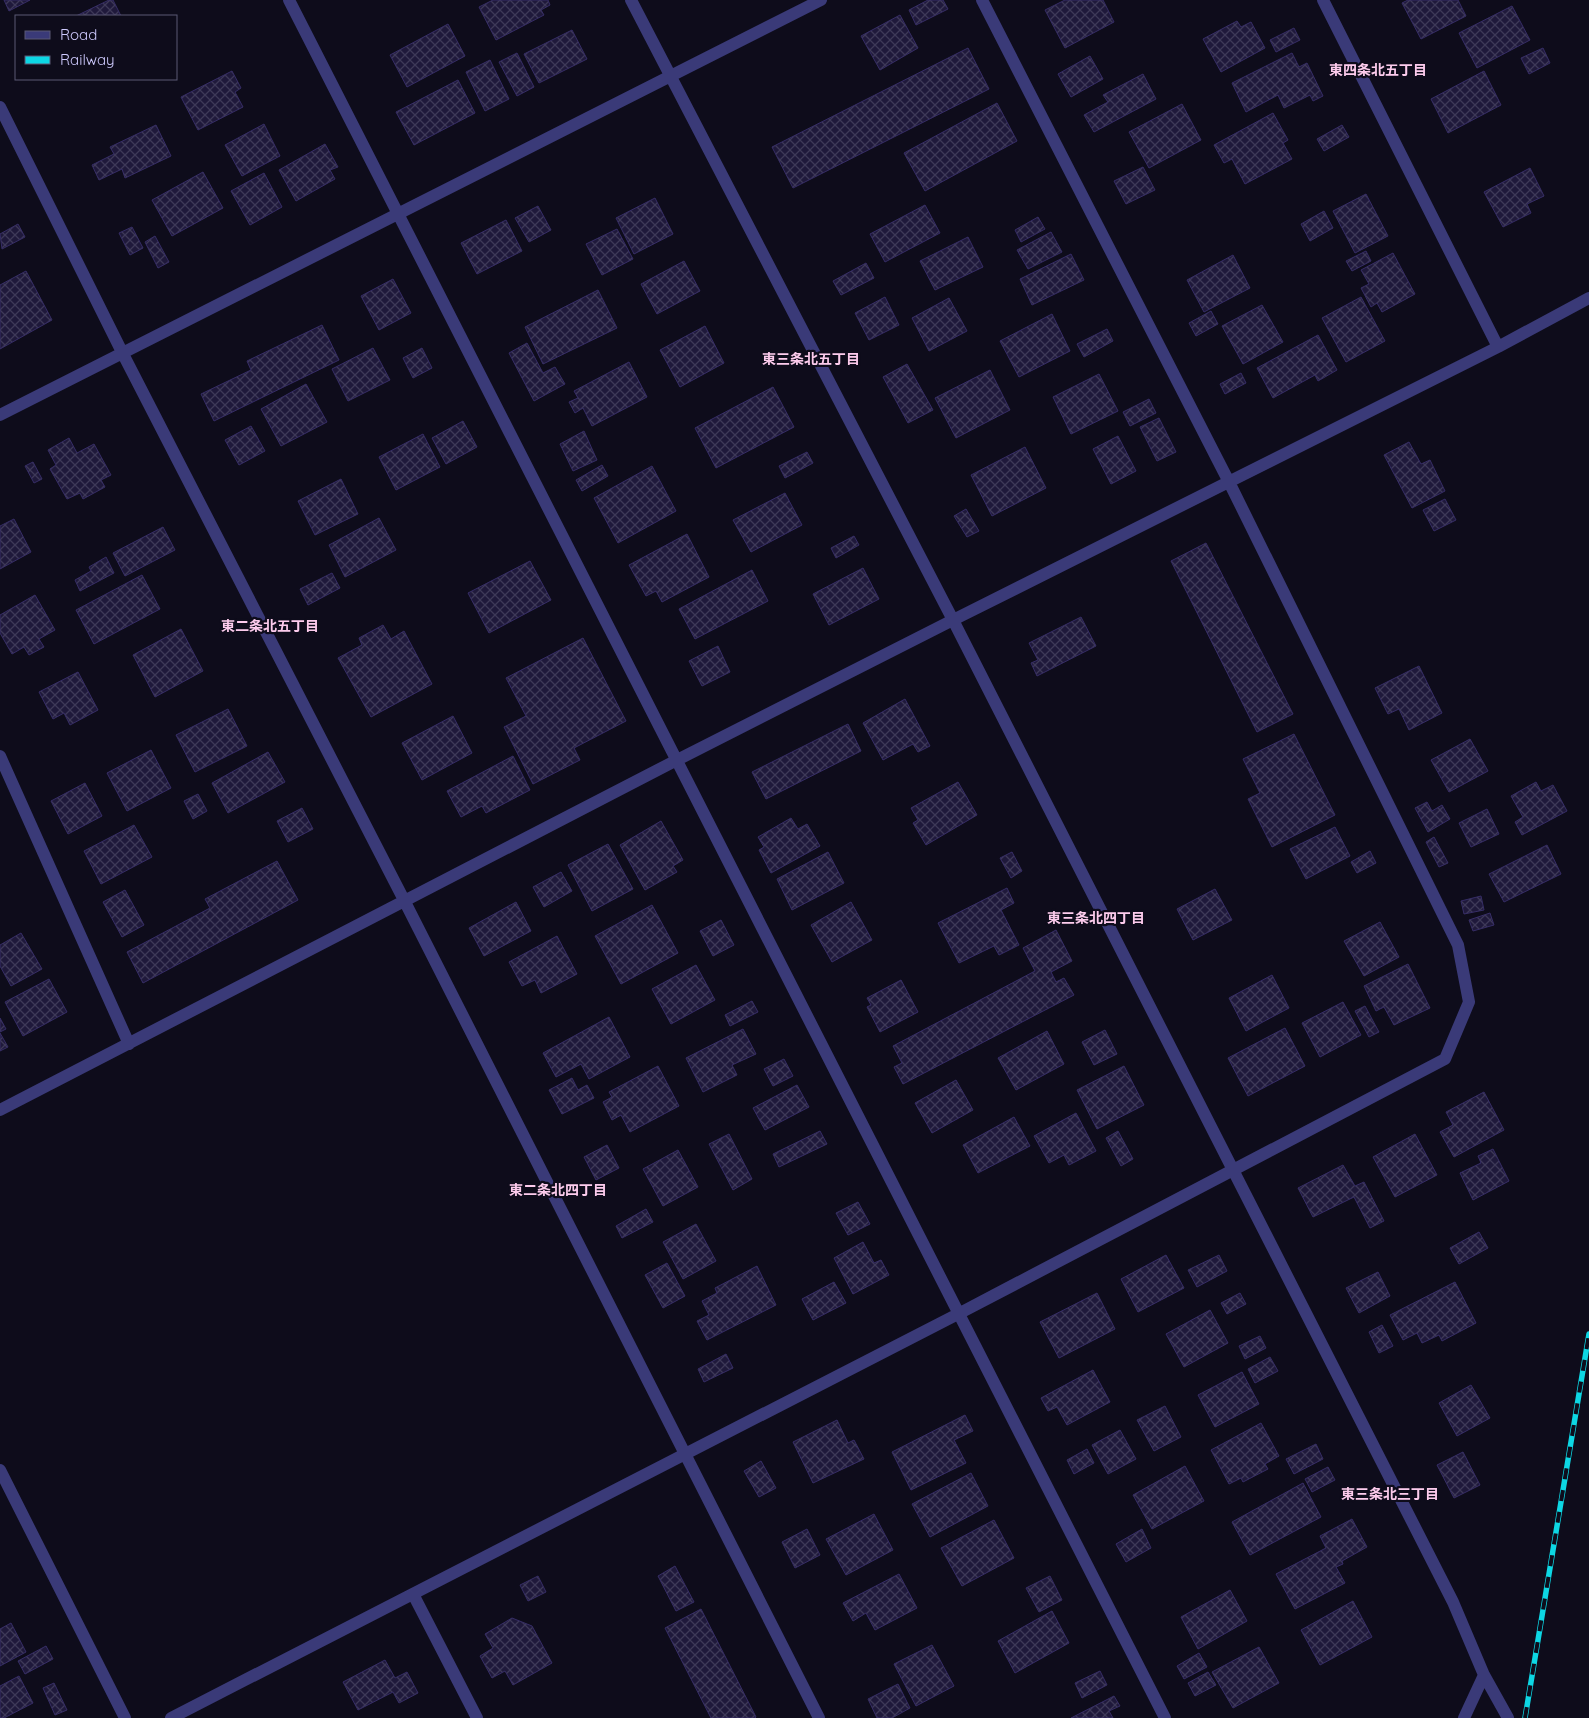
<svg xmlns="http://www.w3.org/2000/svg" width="1589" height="1718" font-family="Quicksand,'Noto Sans JP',sans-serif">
<defs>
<pattern id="building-cross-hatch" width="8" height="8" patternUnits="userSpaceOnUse" patternTransform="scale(1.25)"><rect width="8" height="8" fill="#1f193b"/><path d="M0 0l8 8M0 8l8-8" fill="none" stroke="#3e3958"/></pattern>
</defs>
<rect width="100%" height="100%" fill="#0e0c1b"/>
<path fill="url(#building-cross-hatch)" stroke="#362d66" d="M4,0H30L9,11Z
M109,0H113L121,16H76Z
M493,0H548L550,5L541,10L544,15L496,40L479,7Z
M928,0H943L948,9L916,25L909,10Z
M1065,0H1103L1114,22L1065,48L1045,10Z
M1408,0H1458L1466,16L1421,39L1402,3Z
M1512,6L1530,40L1477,68L1459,33Z
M900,15L918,48L880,70L861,36Z
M1237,21L1241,27L1251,22L1265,48L1221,72L1203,39Z
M448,24L465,56L407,87L390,55Z
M1294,28L1300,40L1276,52L1270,40Z
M572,30L587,59L539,83L524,54Z
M968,48L989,89L793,188L772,147Z
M1543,48L1550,63L1529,74L1521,58Z
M517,53L534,87L517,96L499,62Z
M1292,53L1299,67L1307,63L1323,96L1313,101L1310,95L1284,108L1278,95L1246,112L1232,83Z
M1090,56L1103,79L1071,97L1058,74Z
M490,60L509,99L485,111L466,72Z
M232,71L241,88L235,92L243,107L198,130L181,97Z
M1484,71L1501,105L1448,133L1431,99Z
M1143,74L1156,99L1094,132L1084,115L1108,102L1103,95Z
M458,80L475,113L414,145L396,112Z
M997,103L1017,141L925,191L904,153Z
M1182,104L1201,140L1149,168L1129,132Z
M1273,113L1288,140L1283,143L1292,159L1245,184L1232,159L1224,163L1214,145Z
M264,124L280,156L242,176L225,145Z
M156,125L171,156L125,178L122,169L99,180L92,165L114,154L110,147Z
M1342,125L1349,137L1324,151L1317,139Z
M325,144L338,167L330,170L335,179L296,201L279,170Z
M1143,167L1155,190L1126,204L1114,181Z
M1530,168L1544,196L1527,204L1531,213L1503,227L1484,192Z
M203,172L223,208L172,236L152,200Z
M264,173L282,207L250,225L231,191Z
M1366,194L1388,236L1355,253L1333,211Z
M655,198L673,234L634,254L616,218Z
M925,205L940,233L885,262L870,234Z
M538,206L551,230L529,242L515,218Z
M1324,211L1333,228L1310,241L1301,224Z
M1038,217L1045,229L1021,242L1015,230Z
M506,220L522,251L477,274L461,243Z
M18,224L25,237L2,249L0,234Z
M132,227L143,248L130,255L119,233Z
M617,229L633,259L602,275L586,244Z
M1051,232L1062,252L1028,269L1017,250Z
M155,236L169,262L158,268L145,242Z
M968,237L983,267L935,290L920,261Z
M1366,251L1371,261L1352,271L1346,261Z
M1393,253L1415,294L1382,312L1377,303L1371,307L1361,288L1369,284L1361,270Z
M1071,254L1084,280L1032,305L1020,279Z
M1233,255L1250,288L1204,312L1187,280Z
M684,261L700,291L657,314L641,284Z
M866,263L874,278L841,295L833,281Z
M26,271L52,320L0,349V285Z
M393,279L411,313L379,330L361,296Z
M598,290L617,328L543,364L525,327Z
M885,297L899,325L869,340L855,313Z
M1361,297L1385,341L1346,362L1322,318Z
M949,298L967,331L929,351L912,318Z
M1262,305L1283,342L1243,364L1222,326Z
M1211,311L1218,324L1196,336L1189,323Z
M1052,314L1070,351L1019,377L1000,341Z
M322,325L339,360L214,421L201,394L251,370L247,361Z
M705,326L724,363L680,387L660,350Z
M1107,329L1113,341L1084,357L1077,344Z
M1318,335L1337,370L1318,381L1315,375L1273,398L1257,368Z
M527,343L543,373L555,367L565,384L534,401L509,353Z
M373,348L390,380L348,401L332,369Z
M422,348L432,368L413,378L403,358Z
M629,362L647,397L592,426L583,408L575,413L569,402L578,398L574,391Z
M907,364L933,410L908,423L883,377Z
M990,370L1010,410L956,438L935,398Z
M1241,373L1246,383L1225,394L1220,384Z
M1099,374L1118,411L1071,434L1053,397Z
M306,384L327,422L281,446L261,409Z
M773,387L794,427L716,468L695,428Z
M1149,399L1156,413L1130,426L1123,412Z
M1159,418L1176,452L1157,461L1140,427Z
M463,421L477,447L446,464L432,438Z
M251,426L265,451L239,465L225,440Z
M584,431L597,460L573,471L560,444Z
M423,434L440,467L396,490L379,457Z
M1118,436L1136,471L1111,484L1093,449Z
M69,438L77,453L94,444L111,475L101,480L105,487L83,499L80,493L67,499L50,469L56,465L48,450Z
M1409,442L1421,464L1430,460L1445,491L1412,508L1384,455Z
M1025,447L1046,488L992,516L971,475Z
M807,452L813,463L785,478L779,466Z
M33,462L42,479L34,483L25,466Z
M602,465L608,476L582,491L576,480Z
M652,466L676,511L618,543L594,498Z
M341,479L358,514L315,535L298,501Z
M785,493L802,525L751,552L733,520Z
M1445,499L1456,520L1434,531L1423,510Z
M966,509L979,531L967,537L954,516Z
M379,518L396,550L345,577L329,545Z
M14,519L31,552L0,569V526Z
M163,527L175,550L125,576L113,553Z
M687,534L709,577L662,602L656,591L646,596L629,565Z
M854,536L859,545L836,558L831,548Z
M1206,543L1293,714L1257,732L1171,561Z
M106,557L114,573L80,591L75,580L91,571L89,567Z
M530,561L551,600L489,633L468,593Z
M863,568L879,599L829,625L813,594Z
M752,570L768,601L695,639L679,609Z
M332,573L340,588L308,605L300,589Z
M142,575L160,609L94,644L76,610Z
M35,595L55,630L39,639L44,647L29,655L24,647L12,654L0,633V615Z
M1081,617L1096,646L1037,676L1031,663L1038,660L1029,643Z
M383,625L391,639L404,631L432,684L371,717L338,658L362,645L359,638Z
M181,629L203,671L155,697L133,655Z
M583,638L626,721L574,748L580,760L533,784L504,727L526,716L506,678Z
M718,646L730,672L702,686L689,661Z
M1419,666L1442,713L1409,730L1399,709L1388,714L1375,688Z
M78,672L98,710L70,725L64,713L53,719L39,692Z
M905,699L930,746L918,752L913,744L883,760L863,723Z
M228,709L247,746L195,772L176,735Z
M453,716L472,753L422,780L402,743Z
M848,724L861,751L766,799L752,772Z
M1294,734L1335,815L1272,847L1248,799L1260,793L1243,759Z
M1470,739L1488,771L1449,792L1431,760Z
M151,750L171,788L127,811L107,773Z
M268,752L285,782L228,813L212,783Z
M513,756L530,790L486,813L482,806L461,817L447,791Z
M958,782L977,815L926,845L913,823L918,820L911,808Z
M1536,782L1541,791L1553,785L1567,811L1522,835L1515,822L1523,817L1511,796Z
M85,783L102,816L68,834L51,801Z
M198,794L207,811L193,819L184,801Z
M1427,802L1432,811L1442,805L1450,819L1428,832L1415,808Z
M302,808L313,829L288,842L277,821Z
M1487,809L1499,834L1471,847L1459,823Z
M791,818L798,829L807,824L820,846L771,873L759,850L764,847L758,837Z
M661,821L683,860L673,866L677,872L645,890L620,845Z
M134,825L152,857L101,884L84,851Z
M1335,827L1350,856L1306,879L1290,849Z
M1434,837L1448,863L1439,867L1426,842Z
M608,844L633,889L592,911L568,865Z
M1547,845L1561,874L1504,902L1489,874Z
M1370,851L1376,863L1357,873L1351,862Z
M828,852L844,883L792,910L777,879Z
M1012,852L1022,871L1011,878L1000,858Z
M277,861L298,900L143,983L127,952L210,908L205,899Z
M561,872L572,891L544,907L533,887Z
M1007,888L1014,903L1001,910L1019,945L999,955L994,946L959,963L938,923Z
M1215,889L1232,920L1193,940L1177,909Z
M125,890L144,925L122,937L103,902Z
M1481,896L1484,910L1464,914L1461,901Z
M516,902L531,931L484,956L469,928Z
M851,902L872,940L832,962L811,925Z
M652,905L678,953L621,984L595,936Z
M1490,913L1494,925L1473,931L1469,920Z
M721,920L734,945L713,956L700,931Z
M1380,922L1399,957L1364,976L1344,941Z
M1056,930L1072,961L1051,972L1056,982L1064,978L1074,995L903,1084L894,1067L902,1063L893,1046L1035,971L1023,948Z
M21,933L42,969L11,986L0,966V945Z
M557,936L577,974L541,993L535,980L522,986L509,962Z
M1408,964L1430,1008L1394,1025L1384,1007L1376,1011L1364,986Z
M696,965L715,1000L671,1024L652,989Z
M1272,975L1289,1008L1246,1031L1229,998Z
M49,979L67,1012L23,1036L5,1002Z
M901,980L918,1012L880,1032L867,1007L871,1005L867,998Z
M752,1001L758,1012L730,1026L725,1015Z
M1343,1002L1361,1035L1320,1057L1302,1023Z
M1365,1006L1379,1032L1369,1037L1355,1011Z
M609,1017L630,1057L589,1079L581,1064L556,1077L543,1053Z
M0,1018L6,1029L0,1032Z
M1285,1028L1305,1066L1248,1096L1228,1058Z
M743,1029L756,1054L732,1065L737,1075L703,1092L686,1058Z
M1105,1030L1117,1054L1094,1065L1082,1042Z
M1047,1031L1064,1064L1016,1090L998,1058Z
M0,1033L8,1047L0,1051Z
M784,1059L793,1076L773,1086L764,1069Z
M658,1066L679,1106L630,1132L621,1115L612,1120L603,1102L612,1097L609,1092Z
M1124,1066L1144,1105L1097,1129L1077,1090Z
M572,1078L578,1090L587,1085L594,1098L562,1114L549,1090Z
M956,1080L973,1110L932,1133L915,1103Z
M797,1085L809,1107L765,1130L753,1108Z
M1484,1092L1504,1130L1454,1157L1440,1132L1453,1125L1446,1112Z
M1076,1113L1096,1151L1069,1165L1064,1155L1049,1163L1034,1136Z
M1014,1117L1030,1146L978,1173L963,1145Z
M820,1131L827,1144L779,1167L773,1154Z
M1118,1131L1133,1159L1121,1166L1106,1138Z
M729,1134L752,1179L733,1190L709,1144Z
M1415,1134L1437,1175L1395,1197L1373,1157Z
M607,1145L619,1168L596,1180L584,1157Z
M1493,1149L1509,1181L1473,1200L1460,1173L1481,1163L1478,1156Z
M678,1150L698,1187L663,1206L643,1169Z
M1343,1165L1355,1186L1364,1182L1384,1221L1370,1228L1354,1197L1313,1217L1298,1188Z
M858,1202L870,1224L848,1235L836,1213Z
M646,1209L653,1222L622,1238L616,1226Z
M696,1224L716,1261L683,1279L663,1242Z
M1479,1232L1488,1248L1459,1264L1450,1248Z
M863,1242L874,1263L881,1260L889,1275L853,1294L834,1258Z
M1166,1255L1184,1288L1138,1312L1121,1279Z
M1219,1255L1227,1271L1197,1287L1188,1270Z
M667,1263L685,1296L663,1308L645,1275Z
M757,1266L776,1305L707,1340L697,1321L709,1315L702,1301L717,1293L715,1288Z
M1378,1272L1390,1296L1359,1313L1346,1288Z
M834,1282L846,1303L813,1320L802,1299Z
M1455,1282L1476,1323L1442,1341L1439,1335L1422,1343L1417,1333L1403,1340L1390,1315Z
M1097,1293L1115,1329L1059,1358L1040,1322Z
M1240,1293L1246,1304L1227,1314L1221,1303Z
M1210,1310L1228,1343L1184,1367L1166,1334Z
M1382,1325L1393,1346L1379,1353L1369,1332Z
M1260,1336L1266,1348L1245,1359L1239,1346Z
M726,1354L733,1368L704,1382L698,1369Z
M1270,1357L1278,1371L1255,1383L1248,1369Z
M1093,1370L1110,1402L1067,1425L1057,1407L1048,1411L1041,1398Z
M1242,1372L1259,1404L1215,1427L1198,1395Z
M1471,1385L1490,1418L1457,1436L1439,1403Z
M1165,1406L1181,1437L1154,1451L1137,1420Z
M965,1415L973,1431L954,1440L966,1463L911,1490L892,1452Z
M837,1420L848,1443L854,1440L864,1459L813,1483L793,1442Z
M1261,1423L1279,1456L1265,1464L1268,1469L1243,1482L1241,1478L1229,1484L1211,1450Z
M1120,1430L1136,1459L1108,1474L1092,1445Z
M1316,1444L1323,1459L1294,1474L1286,1459Z
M1087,1449L1094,1463L1074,1474L1067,1460Z
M1463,1452L1480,1485L1454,1498L1437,1465Z
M761,1461L776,1488L759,1497L744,1471Z
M1185,1466L1204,1501L1152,1529L1133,1495Z
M1328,1467L1335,1480L1312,1492L1305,1479Z
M971,1473L988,1506L930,1537L912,1504Z
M1303,1483L1321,1517L1250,1555L1232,1522Z
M874,1514L893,1550L846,1575L826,1539Z
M1352,1519L1367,1547L1342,1561L1343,1564L1336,1567L1345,1583L1295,1609L1276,1574L1326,1548L1320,1536Z
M994,1520L1014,1558L962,1586L941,1548Z
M807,1529L820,1555L795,1568L782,1542Z
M1142,1529L1151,1548L1126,1562L1116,1544Z
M675,1566L694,1602L676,1611L658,1576Z
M899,1574L917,1608L875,1630L866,1613L853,1621L843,1603Z
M538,1576L546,1592L528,1601L520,1585Z
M1050,1576L1062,1600L1039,1612L1026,1588Z
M1230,1590L1247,1621L1198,1649L1181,1617Z
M1353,1601L1372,1637L1320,1665L1301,1630Z
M701,1609L756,1717L755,1718H711L665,1628Z
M1052,1611L1069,1643L1015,1673L998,1641Z
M512,1618L532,1626L552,1663L513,1685L505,1671L492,1678L480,1656L493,1648L485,1634Z
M11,1623L26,1652L0,1666V1629Z
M932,1645L954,1686L916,1706L894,1664Z
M46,1646L53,1659L25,1674L18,1661Z
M1259,1647L1279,1683L1233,1708L1212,1672Z
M1199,1653L1207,1667L1184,1679L1177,1666Z
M385,1660L395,1678L407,1672L418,1693L399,1703L393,1692L358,1710L343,1682Z
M1100,1671L1107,1685L1082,1698L1075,1683Z
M1208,1672L1216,1685L1195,1696L1188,1683Z
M19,1676L33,1703L4,1718H0V1686Z
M54,1683L67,1710L55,1715L43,1688Z
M898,1684L910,1708L892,1718H877L868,1699Z
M1114,1696L1120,1706L1109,1711L1113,1718H1071Z"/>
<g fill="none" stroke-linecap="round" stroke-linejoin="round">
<path stroke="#3a3a78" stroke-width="12" d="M289,0L1165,1718
M631,0L953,620L1453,1602L1484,1675L1508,1718
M1323,0L1498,347
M0,107L123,354L404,900L819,1718
M0,415L821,0
M0,756L129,1044
M0,1110L677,760L953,620L1498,347L1589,298
M0,1470L125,1718
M413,1594L477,1718
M171,1718L960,1313L1445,1059L1469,1002L1458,945L1229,482L982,0
M1464,1718L1484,1675"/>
<defs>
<path id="rail" d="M1525,1718L1589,1334"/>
</defs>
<use href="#rail" stroke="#0dd7e4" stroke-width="5.5"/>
<use href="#rail" stroke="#0e0c1b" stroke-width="4" stroke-dasharray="11" stroke-linecap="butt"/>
</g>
<g text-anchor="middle" stroke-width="4.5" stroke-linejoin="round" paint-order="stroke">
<g font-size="14" font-weight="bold" fill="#fccbec" stroke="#0e0c1b">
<text x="1378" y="75">東四条北五丁目</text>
<text x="811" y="364">東三条北五丁目</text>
<text x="270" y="631">東二条北五丁目</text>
<text x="1096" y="923">東三条北四丁目</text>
<text x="558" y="1195">東二条北四丁目</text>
<text x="1390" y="1499">東三条北三丁目</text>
</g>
</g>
<rect x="15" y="15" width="162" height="65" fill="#0e0c1b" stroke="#5a5875"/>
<rect x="25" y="31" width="25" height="8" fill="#3a3a78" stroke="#5a5875"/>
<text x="60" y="40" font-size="15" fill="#cdc9fc">Road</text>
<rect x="25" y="56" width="25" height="8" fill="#0dd7e4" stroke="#5a5875"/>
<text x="60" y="65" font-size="15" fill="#cdc9fc">Railway</text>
</svg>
